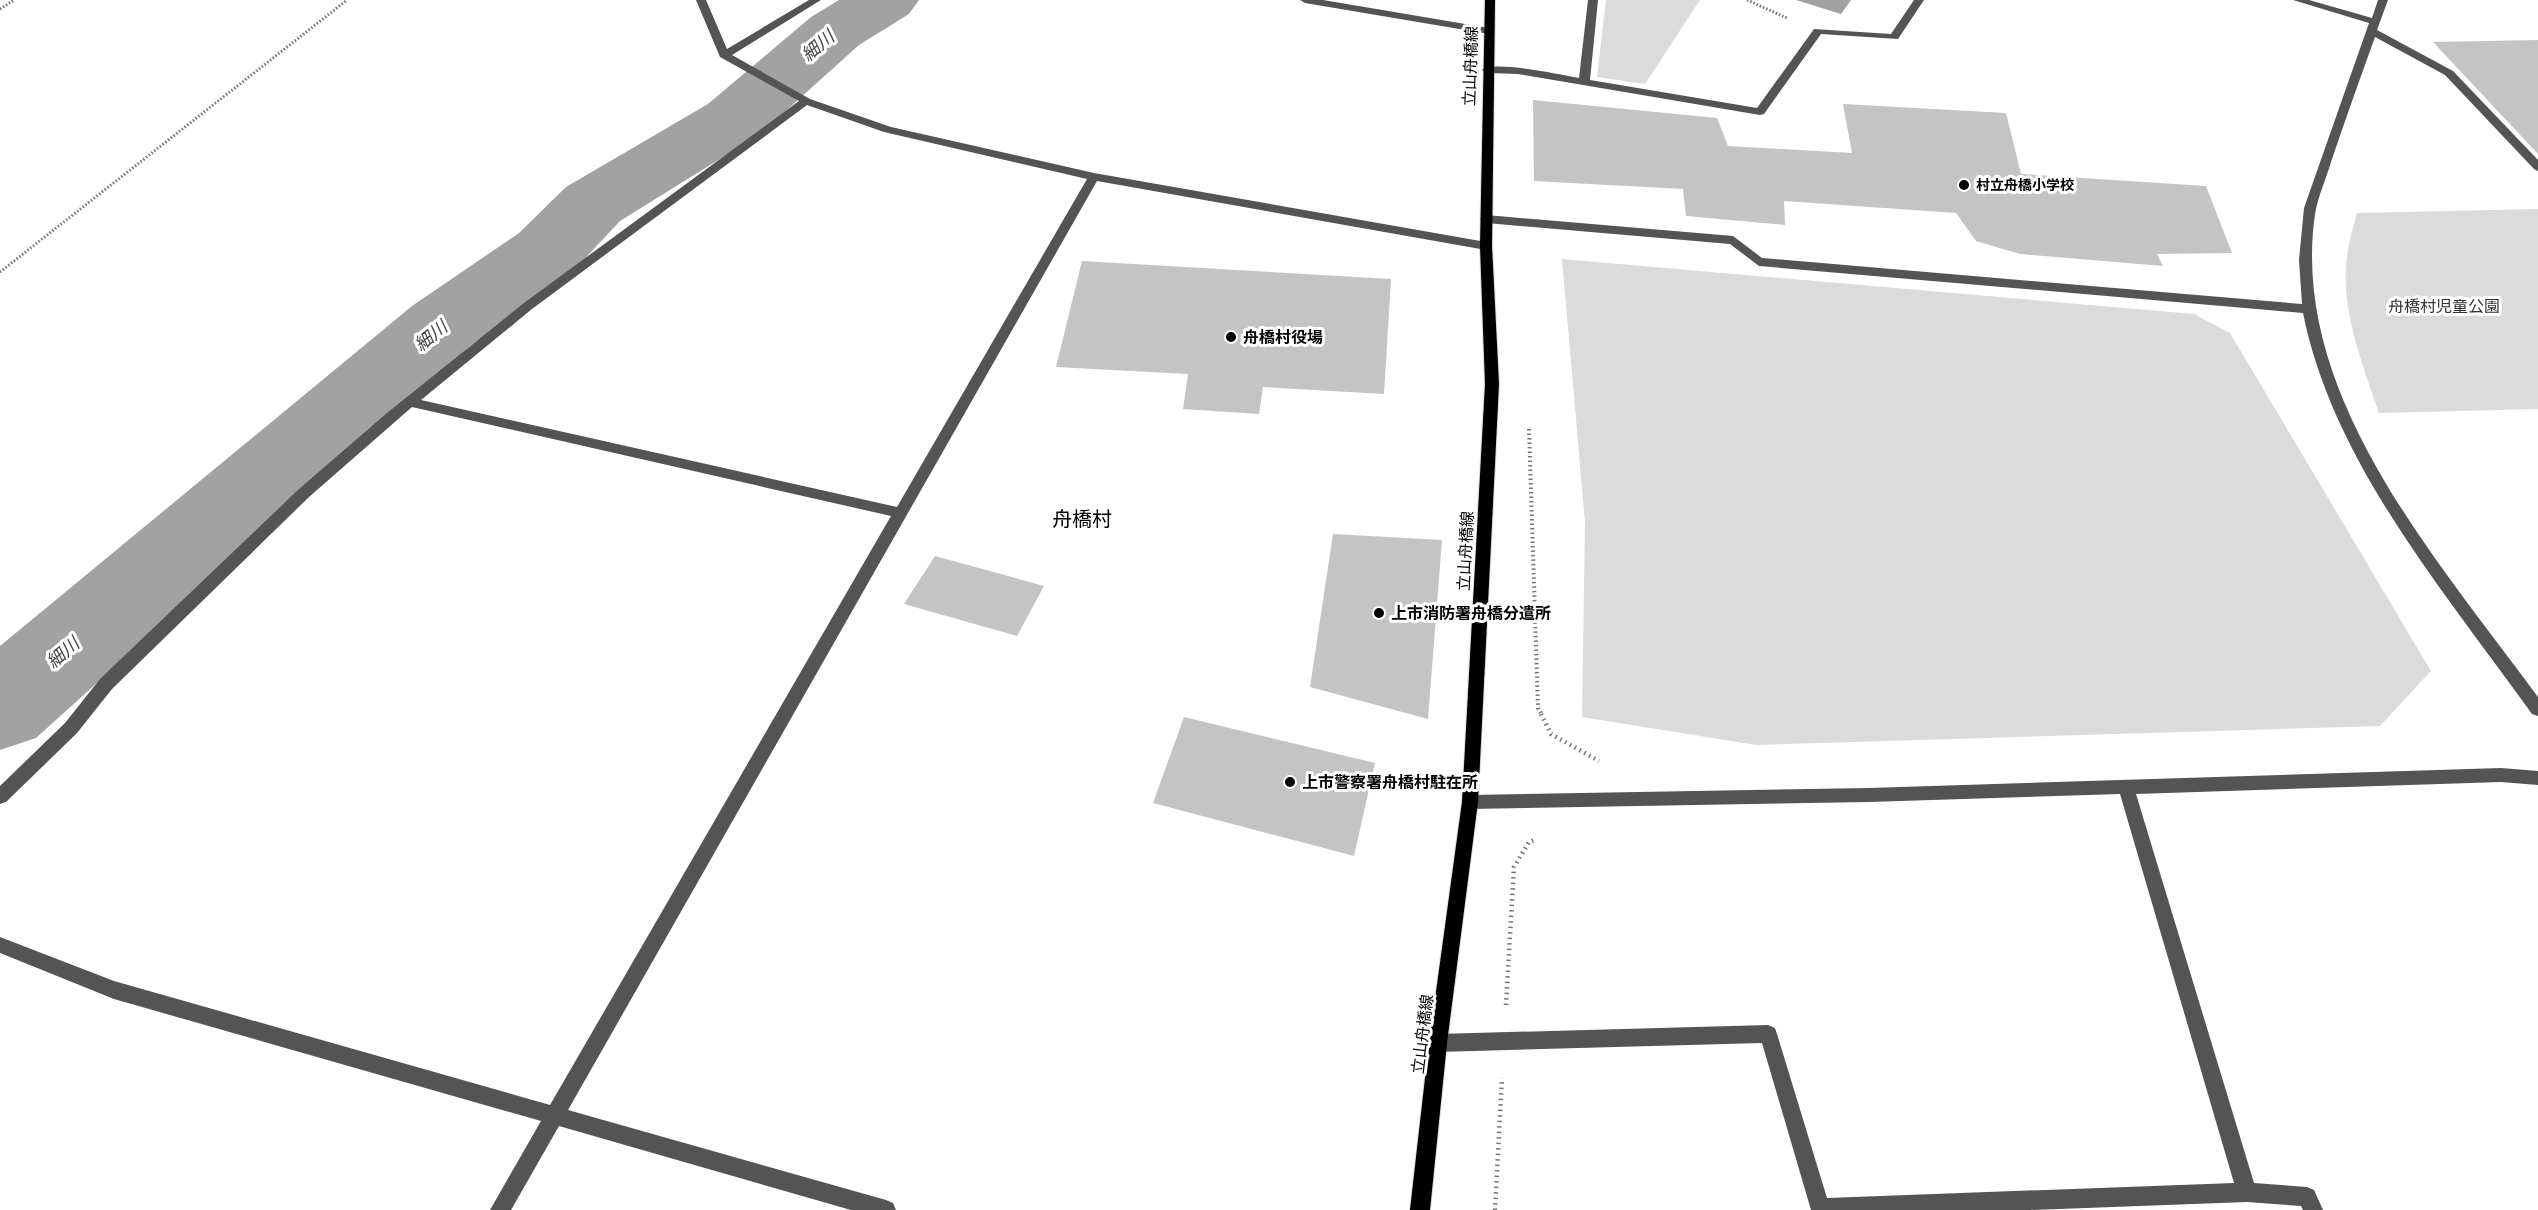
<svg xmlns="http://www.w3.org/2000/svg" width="2538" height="1210" font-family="Raleway,'Noto Sans JP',sans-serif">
<rect width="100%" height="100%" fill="#fff"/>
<path fill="#dbdbdb" d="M1606,0H1700L1645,84L1597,77Z
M2538,209V409L2379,413C2362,362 2338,305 2348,250C2350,237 2354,225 2357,213Z
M1562,259L2194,314L2230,333L2431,671L2380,726L1756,745L1582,717L1585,522Z"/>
<path fill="#a2a2a2" d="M1796,0H1851L1841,14Z"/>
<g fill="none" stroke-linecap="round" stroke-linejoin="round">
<path fill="#a2a2a2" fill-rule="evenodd" d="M839,0H919L909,14L859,45L760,134L620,221L575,269L470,346L36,738L0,750V646L412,306L519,233L566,187L708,104L811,17Z"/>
</g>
<path fill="#c4c4c4" d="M2538,40V154L2433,42Z
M1533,100L1717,118L1728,146L1852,153L1843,104L2006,113L2021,174L2206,186L2232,253L2157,254L2163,266L2020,254L1976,241L1956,213L1784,201L1785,225L1686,216L1683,189L1534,181Z
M1082,261L1391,279L1384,394L1263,387L1259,414L1183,409L1188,374L1056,367Z
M1333,534L1442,540L1428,719L1310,687Z
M935,556L1044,586L1017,636L904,604Z
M1184,717L1375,763L1354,856L1153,803Z"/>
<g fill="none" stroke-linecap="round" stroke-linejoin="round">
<defs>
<path id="major" d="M1485,0H1495L1492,246L1499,384L1478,802L1447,1043L1430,1210H1410L1429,1043L1462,802L1485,384L1480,246Z"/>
</defs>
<use href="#major" stroke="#dbdbdb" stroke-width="2"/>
<path stroke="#767676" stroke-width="3" stroke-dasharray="1.5 2" stroke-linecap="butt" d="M1747,0L1787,18
M0,9L14,0
M0,272L347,0"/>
<path stroke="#767676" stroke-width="4" stroke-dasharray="1.5 3" stroke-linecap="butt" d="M1529,429L1538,708L1542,715"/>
<path stroke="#767676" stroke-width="4.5" stroke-dasharray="1.5 4" stroke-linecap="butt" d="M1541,714L1551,734L1599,761
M1506,1005L1514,867L1529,842L1534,840
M1495,1210L1502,1078"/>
<path fill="#545454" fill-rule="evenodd" d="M696,0H706L727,49L809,0H821L732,55L810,99L891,127L1094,173L1486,242L1492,246L1486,250L1097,181L568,1110L886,1200L893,1203L896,1210H851L559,1126L511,1210H490L541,1121L114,999L0,953V937L114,981L550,1105L891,516L412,407L309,497L112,689L77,733L6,802L0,804V786L65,723L100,679L299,489L387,413L524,303L799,101L720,57ZM807,105L884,132L1087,179L897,507L421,400L532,309Z
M1300,0H1323L1489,28L1494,31L1489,34L1305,3Z
M1588,0H1598L1590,80L1757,108L1814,29L1891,34L1914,0H1924L1898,39L1821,34L1764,114L1760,115L1518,74L1487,73L1482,70C1494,60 1561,75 1579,78Z
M2293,0H2309L2372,18L2378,0H2388L2377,30L2453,71L2538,160V171L2534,169L2445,75L2375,37C2360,79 2345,120 2331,162C2326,179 2318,196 2315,214C2289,395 2438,560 2538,697V716L2532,714C2445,592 2333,463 2303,313L1759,266L1730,244L1486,223L1480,219L1486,215L1733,236L1762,258L2302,304L2299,260L2304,208L2369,23Z
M2501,768L2538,771V785L2501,782L2136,794L2254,1183L2307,1187L2314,1190L2323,1210H2303L2301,1206L2247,1202L2030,1210H1811L1762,1043L1438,1052L1431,1049L1429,1043L1431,1037L1438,1034L1768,1025L1775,1028L1777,1034L1827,1198L2234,1183L2120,794L1869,802L1470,809L1464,807L1462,802L1464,797L1470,795L1869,788Z"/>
<use href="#major" fill="#000" fill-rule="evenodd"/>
</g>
<g fill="#000" stroke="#fff" stroke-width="2">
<circle cx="1964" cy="185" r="6"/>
<circle cx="1231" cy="337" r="6"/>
<circle cx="1379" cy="613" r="6"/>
<circle cx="1290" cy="782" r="6"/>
</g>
<g text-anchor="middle" stroke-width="6" stroke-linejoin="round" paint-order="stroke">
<g font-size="14" font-weight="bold" fill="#000" stroke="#fff" text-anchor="start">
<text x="1976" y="190">村立舟橋小学校</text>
</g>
<g font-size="16" fill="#000" stroke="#fff">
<text transform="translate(1470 66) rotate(-88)" y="6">立山舟橋線</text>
<text transform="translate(1465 551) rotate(-87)" y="6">立山舟橋線</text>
<text transform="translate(1422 1034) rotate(-83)" y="6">立山舟橋線</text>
</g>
<g font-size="16" fill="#323232" stroke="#fff">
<text x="2444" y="312">舟橋村児童公園</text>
</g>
<g font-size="16" font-weight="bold" fill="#000" stroke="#fff" text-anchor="start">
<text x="1243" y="343">舟橋村役場</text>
<text x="1391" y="619">上市消防署舟橋分遣所</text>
<text x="1302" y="788">上市警察署舟橋村駐在所</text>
</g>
<g font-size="18" font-style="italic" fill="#434343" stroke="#fff">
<text transform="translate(818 46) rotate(-40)" y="6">細川</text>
<text transform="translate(431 336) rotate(-39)" y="6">細川</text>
<text transform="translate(63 653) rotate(-41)" y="6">細川</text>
</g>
<g font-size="20" fill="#000" stroke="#fff">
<text x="1082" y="526">舟橋村</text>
</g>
</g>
</svg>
